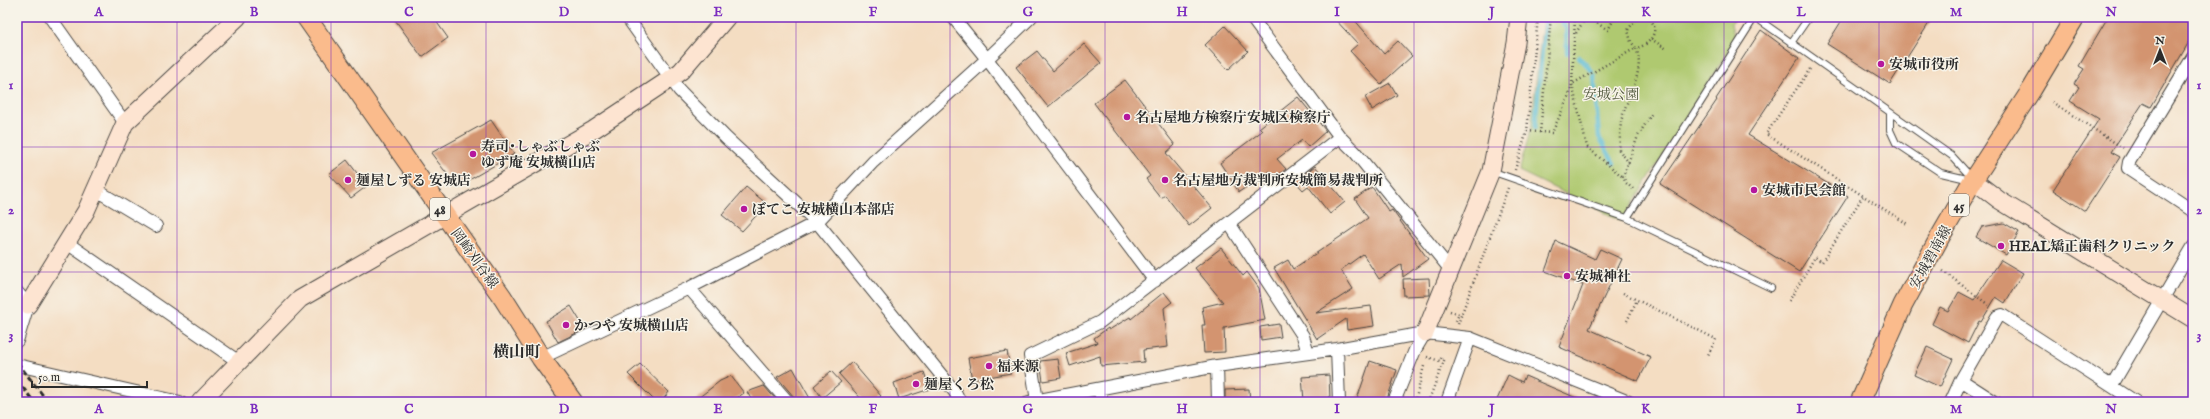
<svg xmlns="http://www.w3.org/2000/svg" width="2210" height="419" font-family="'IM FELL English','Noto Serif JP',serif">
<rect width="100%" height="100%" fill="#f7f3e8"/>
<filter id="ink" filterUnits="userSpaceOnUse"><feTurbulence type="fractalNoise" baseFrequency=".025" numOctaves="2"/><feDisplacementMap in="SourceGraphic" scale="8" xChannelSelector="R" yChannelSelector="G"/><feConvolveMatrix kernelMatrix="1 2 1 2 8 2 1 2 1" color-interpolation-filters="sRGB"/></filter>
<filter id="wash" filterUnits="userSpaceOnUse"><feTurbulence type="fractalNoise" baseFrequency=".012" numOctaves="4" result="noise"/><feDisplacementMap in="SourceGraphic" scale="16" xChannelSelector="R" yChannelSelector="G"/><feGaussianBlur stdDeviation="0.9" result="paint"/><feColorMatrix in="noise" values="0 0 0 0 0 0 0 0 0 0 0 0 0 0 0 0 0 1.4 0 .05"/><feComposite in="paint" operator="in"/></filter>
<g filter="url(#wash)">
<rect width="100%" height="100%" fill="#f4ddc2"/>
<path fill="#afc96f" stroke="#6d7a4d" d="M1543,17H1735L1731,24L1735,40L1622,221L1519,171L1531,128Z"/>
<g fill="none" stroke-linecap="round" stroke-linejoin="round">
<path stroke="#54b9d2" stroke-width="4.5" d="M1559,17L1566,28L1567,53
M1579,57L1592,71
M1594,76L1599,137L1614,163
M1535,128L1545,17"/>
</g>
<g id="blocks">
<path fill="#d39470" d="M393,17H433L448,38L422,57Z
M1333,17H1352L1384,54L1398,41L1412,56L1381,84L1350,51L1358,44Z
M1844,17H1933L1890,84L1827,44Z
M2108,17H2193V35L2151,107L2143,103L2111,152L2120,157L2085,211L2053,190L2099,119L2070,101L2079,87L2074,84L2084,69L2079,66Z
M1225,26L1248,51L1228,70L1205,45Z
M1761,30L1799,58L1748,135L1848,196L1799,272L1660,184L1717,100L1716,99Z
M1084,44L1101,63L1048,107L1016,67L1037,51L1053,71Z
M1125,80L1175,145L1166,153L1212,208L1189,226L1165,195L1161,198L1146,179L1150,176L1094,103Z
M1390,83L1397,95L1372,110L1365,97Z
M1298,97L1326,131L1308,147L1302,140L1277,159L1286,169L1275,178L1270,171L1239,192L1220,163L1262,131L1259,128Z
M491,120L514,154L457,187L431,153Z
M347,160L367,186L351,198L329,174Z
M1315,166L1345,202L1330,214L1308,186L1303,190L1295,181Z
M746,187L767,204L742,231L722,215Z
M1372,187L1389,212L1392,210L1428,259L1403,277L1402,264L1379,279L1363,254L1341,270L1353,289L1316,313L1371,306L1374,326L1347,330L1346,319L1317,339L1274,268L1288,260L1293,269L1368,218L1355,199Z
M2004,223L2019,232L2006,255L1976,237L1982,227Z
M1556,241L1595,259L1600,249L1622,259L1589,329L1651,357L1638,381L1559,347L1583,285L1545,271Z
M1221,248L1243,276L1247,272L1259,288L1265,320L1224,328L1225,352L1204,353L1202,325H1205L1202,307L1223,302L1195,268Z
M2001,260L2023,273L2005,303L1996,297L1981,322L1979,321L1968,343L1932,324L1940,307L1948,311L1959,292L1974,300Z
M1429,278L1430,295L1404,296L1403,279Z
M1164,292L1172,302L1164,308L1168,347L1143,350L1144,362L1101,366L1100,356L1070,366L1066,353L1097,343L1094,338L1108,328L1109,330L1130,317L1131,319Z
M571,306L585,329L558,342L546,321Z
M1279,324L1281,337L1261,340L1260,327Z
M1927,347L1953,359L1940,387L1914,375Z
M1007,351L1011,373L972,380L968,358Z
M1058,359L1061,378L1043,381L1040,361Z
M1370,361L1397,370L1386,402H1356Z
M852,362L881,396L875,402H864L839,374Z
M640,364L669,392L661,402H656L628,374Z
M793,368L812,402H795L794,397L777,377Z
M831,371L841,382L822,398L814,386Z
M924,372L930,389L899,399L894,383Z
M1329,375L1330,400L1304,401L1302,377Z
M1508,375L1522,382L1525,376L1586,402H1496Z
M731,376L744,393L731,402H693L720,381Z
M764,386L778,402H753L747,392Z
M1249,389L1250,402H1225V390Z"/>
</g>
</g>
<g filter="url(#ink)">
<use href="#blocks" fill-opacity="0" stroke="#494642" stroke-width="1"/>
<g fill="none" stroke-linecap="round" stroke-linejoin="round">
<defs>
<path id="lane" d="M1791,43L1809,17
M1890,113V130L1896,143L1941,173L1971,180
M1491,171L1627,218L1755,17L1952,156L1971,177
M1627,218L1771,288"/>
<path id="street" d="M50,17L125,123
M627,17L679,90L726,138L817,222L955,392L960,402
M953,17L987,59L1155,281
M1251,17L1340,137L1355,152L1450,269
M2193,57L2129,162L2128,168L2193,211
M96,190L156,226
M1229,223L1303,336L1308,353
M67,243L239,362
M689,288L788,402
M17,292L28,305L17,341
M1337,349L1339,402
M541,358L689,288L817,222L873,162L987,59L1031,17
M17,365L180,402
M1217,366L1218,402
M1961,380L1995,402
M2112,385L2193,247
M1101,389V402
M1037,401L1030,356L1100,322L1340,137
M1029,402L1217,366L1337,349L1425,333L1470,338L1629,402
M1394,402L1415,350L1425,333
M1447,402L1470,338
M1951,402L1961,380L1997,317L2002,315L2136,402"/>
<path id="secondary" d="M1973,180L1999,200L2193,319
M28,305L86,211L125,123L238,17
M1425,333L1491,171L1516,43L1519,17
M200,402L300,299L593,130L670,79L681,71L727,17"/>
<path id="primary" d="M306,17L503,298L541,358L573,402
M1860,402L1903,305L1940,237L1973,180L2032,89L2075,17"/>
</defs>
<use href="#lane" stroke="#494642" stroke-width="8"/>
<use href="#street" stroke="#494642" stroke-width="14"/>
<use href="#secondary" stroke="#494642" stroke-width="19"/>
<use href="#primary" stroke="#494642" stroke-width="21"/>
<path stroke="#494642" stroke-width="2.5" stroke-dasharray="1 3" stroke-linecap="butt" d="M1575,17L1572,84L1587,147L1623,177
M1587,17L1608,30L1615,17
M1576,33L1586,17
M1651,39L1667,49
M1810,69L1766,134L1909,225
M2052,102L2123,148
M1527,131L1552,133L1569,95L1572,84L1636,48L1631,42L1628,30L1637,17
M1540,133L1551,17
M1629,163L1619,150C1620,141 1620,131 1621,122C1626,97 1646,73 1636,48C1651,46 1663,26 1646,17
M1515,170L1527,131L1538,17
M1633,189L1626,183L1623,177L1638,136L1652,113
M1943,271L1990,306
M1623,293L1716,339L1707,357
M1789,301L1815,257L1822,262L1863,196
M1450,311L1459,314L1455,323
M1627,321L1637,300
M1458,324L1508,188
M1427,357L1440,361L1442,356
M1415,402L1424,366
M1428,402L1445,358"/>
<use href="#lane" stroke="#fff" stroke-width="6"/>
<use href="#street" stroke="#fff" stroke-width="12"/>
<use href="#secondary" stroke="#fde4d1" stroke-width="17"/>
<use href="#primary" stroke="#fabb8c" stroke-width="19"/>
<path stroke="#2b2b2b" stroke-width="3" stroke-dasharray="6 3" stroke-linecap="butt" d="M17,362L48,402
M17,380L34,402"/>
</g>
</g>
<path fill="none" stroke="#7b2cbf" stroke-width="1" stroke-opacity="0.55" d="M177,17V402M331,17V402M486,17V402M641,17V402M796,17V402M950,17V402M1105,17V402M1260,17V402M1414,17V402M1569,17V402M1724,17V402M1879,17V402M2033,17V402M17,147H2193M17,272H2193"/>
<g fill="#b5179e" stroke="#f7f3e8" stroke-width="1.5">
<circle cx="1881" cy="64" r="4"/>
<circle cx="1127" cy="117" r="4"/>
<circle cx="473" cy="154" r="4"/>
<circle cx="348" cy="180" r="4"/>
<circle cx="1165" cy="180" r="4"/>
<circle cx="1754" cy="190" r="4"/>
<circle cx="744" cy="209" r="4"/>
<circle cx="2001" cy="246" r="4"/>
<circle cx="1567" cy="276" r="4"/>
<circle cx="566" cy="325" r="4"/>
<circle cx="989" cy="366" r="4"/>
<circle cx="916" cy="384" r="4"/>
</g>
<g text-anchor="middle" stroke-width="3" stroke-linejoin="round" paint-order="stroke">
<g fill="#f7f3e8" stroke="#686764" stroke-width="1">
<rect x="1949" y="194" width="20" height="22" rx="3"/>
<rect x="430" y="198" width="20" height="22" rx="3"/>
</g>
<g font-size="13" font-weight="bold" fill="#2b2b2b">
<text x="1959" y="210">45</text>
<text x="440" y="214">48</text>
</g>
<g font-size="14" font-weight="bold" fill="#2b2b2b" stroke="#f7f3e8" text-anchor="start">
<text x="1889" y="69">安城市役所</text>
<text x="1135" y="122">名古屋地方検察庁安城区検察庁</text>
<text x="481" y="151">寿司･しゃぶしゃぶ<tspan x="481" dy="16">ゆず庵 安城横山店</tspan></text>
<text x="356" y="185">麺屋しずる 安城店</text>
<text x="1173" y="185">名古屋地方裁判所安城簡易裁判所</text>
<text x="1762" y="195">安城市民会館</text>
<text x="752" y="214">ぼてこ 安城横山本部店</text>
<text x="2009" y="251">HEAL矯正歯科クリニック</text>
<text x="1575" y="281">安城神社</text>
<text x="574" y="330">かつや 安城横山店</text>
<text x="997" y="371">福来源</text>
<text x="924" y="389">麺屋くろ松</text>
</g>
<g font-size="14" fill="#535a3f" stroke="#f7f3e8">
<text x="1611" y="99">安城公園</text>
</g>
<g font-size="14" fill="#2b2b2b" stroke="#f7f3e8">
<text transform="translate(1930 257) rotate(-61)" y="5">安城碧南線</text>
<text transform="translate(475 258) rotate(54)" y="5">岡崎刈谷線</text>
</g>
<g font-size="16" font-weight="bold" fill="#2b2b2b" stroke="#f7f3e8">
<text x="517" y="357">横山町</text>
</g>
</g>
<rect width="2210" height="419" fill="none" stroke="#f7f3e8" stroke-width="44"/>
<g transform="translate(2160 50)" stroke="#f7f3e8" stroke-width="3" paint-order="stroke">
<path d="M0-3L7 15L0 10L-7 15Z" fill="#2b2b2b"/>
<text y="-6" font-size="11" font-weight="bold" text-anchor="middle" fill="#2b2b2b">N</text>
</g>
<path d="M32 381v6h115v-6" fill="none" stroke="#2b2b2b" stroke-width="2"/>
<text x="38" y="381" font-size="12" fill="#2b2b2b" stroke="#f7f3e8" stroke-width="3" paint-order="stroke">50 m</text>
<rect x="22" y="22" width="2166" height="375" fill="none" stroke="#7b2cbf" stroke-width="1.5"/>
<g font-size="13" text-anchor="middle" font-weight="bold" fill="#7b2cbf">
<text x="99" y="16">A</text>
<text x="254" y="16">B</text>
<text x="409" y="16">C</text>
<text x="564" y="16">D</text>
<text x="718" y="16">E</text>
<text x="873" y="16">F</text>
<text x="1028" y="16">G</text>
<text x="1182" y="16">H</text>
<text x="1337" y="16">I</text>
<text x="1492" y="16">J</text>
<text x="1646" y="16">K</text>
<text x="1801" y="16">L</text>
<text x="1956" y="16">M</text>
<text x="2111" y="16">N</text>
<text x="11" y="89">1</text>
<text x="2199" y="89">1</text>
<text x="11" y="214">2</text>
<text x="2199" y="214">2</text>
<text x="11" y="339">3</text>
<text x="2199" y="339">3</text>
<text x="99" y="413">A</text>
<text x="254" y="413">B</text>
<text x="409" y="413">C</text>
<text x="564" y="413">D</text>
<text x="718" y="413">E</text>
<text x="873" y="413">F</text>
<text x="1028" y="413">G</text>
<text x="1182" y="413">H</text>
<text x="1337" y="413">I</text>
<text x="1492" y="413">J</text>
<text x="1646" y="413">K</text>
<text x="1801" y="413">L</text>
<text x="1956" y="413">M</text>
<text x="2111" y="413">N</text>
</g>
</svg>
